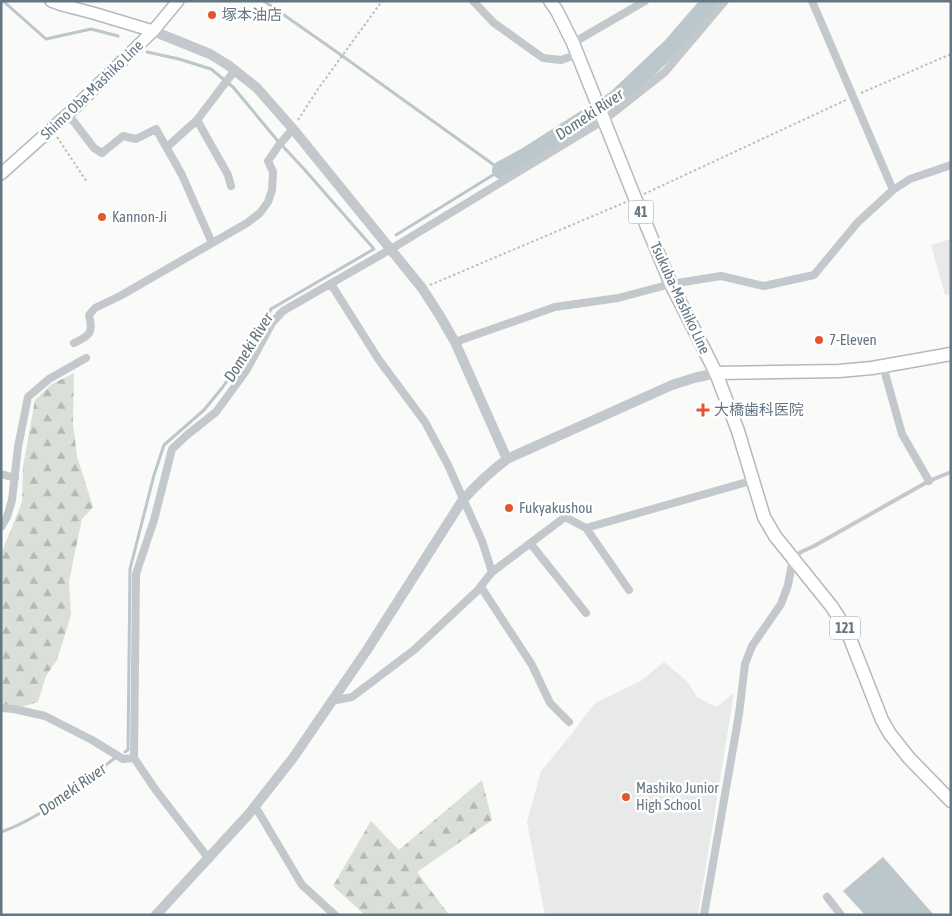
<svg xmlns="http://www.w3.org/2000/svg" width="952" height="916" font-family="'Asap Condensed','Noto Sans JP',sans-serif">
<defs>
<pattern id="forest-firs" width="22" height="20" patternUnits="userSpaceOnUse" patternTransform="scale(1.25)"><rect width="22" height="20" fill="#dadfd7"/><path d="M5 1l3.5 6h-7zM16 11l3.5 6h-7z" fill="#b4b9b4"/></pattern>
</defs>
<rect width="100%" height="100%" fill="#fafaf8"/>
<path fill="#e8e9e9" d="M951,239V294L945,295L931,245Z
M664,662L688,682L697,697L716,707L734,693L698,915H545L527,822L541,771L566,741L595,703L641,681Z"/>
<path fill="url(#forest-firs)" d="M74,373L73,424L77,456L93,507L82,519L69,581L71,615L57,660L46,676L38,702L8,711L1,707V554L22,502L23,467L35,400L52,384Z
M482,780L492,820L417,872L449,915H365L333,886L371,821L399,850Z"/>
<path fill="#bbc7cb" d="M883,857L934,915H865L843,891Z"/>
<g fill="none" stroke-linecap="round" stroke-linejoin="round">
<path stroke="#bbc7cb" stroke-width="3" d="M3,1L46,39L91,29L118,36
M264,1L334,50L501,170L396,235
M125,752L128,750L130,569L154,475L164,445L204,410L222,388L258,337L271,309L374,249L304,169L277,140L233,87L211,69L179,59L147,52
M1,832C44,817 79,785 115,758"/>
<path stroke="#bbc7cb" stroke-width="18" d="M501,170L525,157L616,99L672,46L711,1"/>
<defs>
<path id="secondary" d="M51,1L62,5L93,13L153,31
M1,174L68,114L153,31L178,1"/>
<path id="primary" d="M550,1L557,11L573,43L635,198L671,284L716,373"/>
<path id="trunk" d="M951,354L872,368L839,371L716,373L738,431L764,517L775,536L832,607L841,621L849,636L882,720L890,734L909,758L951,801"/>
</defs>
<use href="#secondary" stroke="#b3babf" stroke-width="14"/>
<use href="#primary" stroke="#b5babe" stroke-width="15"/>
<use href="#trunk" stroke="#b4b9bd" stroke-width="15"/>
<path stroke="#bbbfc2" stroke-width="2" stroke-dasharray="2.5 2.5" stroke-linecap="butt" d="M861,93L951,54
M298,120L318,89L382,1
M57,137L87,182
M644,194L846,100
M430,285L626,202"/>
<path stroke="#c3c8cc" stroke-width="4" d="M794,557L801,552L814,546L929,481L951,472"/>
<path stroke="#c3c8cc" stroke-width="8" d="M473,1L494,23L543,58L561,60L578,54
M812,1L893,190
M573,43L645,1
M68,114L94,148L102,153L123,136L136,139L156,129L182,175L212,243
M197,120L228,175L231,186
M167,147L197,120L235,70
M331,284L379,360L425,422L448,465L482,541L492,572
M455,342L555,307L618,298L671,284L721,276L764,286L814,275L858,222L893,190L910,179L951,165
M74,343C89,336 94,333 89,315L95,308L120,296L247,223L260,213L268,202L272,190L273,172L268,161L279,145L293,129
M883,366L902,434L929,481
M1,474L15,478
M1,527L7,517L12,500L18,447L28,397L49,379L86,358
M586,528L629,590
M530,543L586,613
M481,587L532,665L550,703L569,722
M331,701L352,697L414,650L477,591L492,572L565,517L586,528L754,480
M1,708L14,709L45,716L92,740L123,759L134,758
M255,806L302,885L335,915
M209,859L155,789L134,758L136,574L154,520L172,449L187,435L216,412L246,371L272,323L283,311L391,249L604,120L665,72L725,1
M827,897L841,915
M704,915L739,714L745,664L752,646L781,604L788,585L793,558"/>
<path stroke="#c3c8cc" stroke-width="10" d="M153,31L210,54L228,65L257,88L293,129L422,288L440,316L455,342L507,459
M156,915L248,815L293,758L367,650L462,501C476,485 490,472 507,459L672,385L694,378L716,373"/>
<use href="#secondary" stroke="#fff" stroke-width="11"/>
<use href="#primary" stroke="#fff" stroke-width="12"/>
<use href="#trunk" stroke="#fff" stroke-width="12"/>
</g>
<g fill="#e4572e" stroke="#fff" stroke-width="2">
<circle cx="212" cy="15" r="5"/>
<circle cx="102" cy="217" r="5"/>
<circle cx="819" cy="340" r="5"/>
<path d="M700.5 402.5h5v5h5v5h-5v5h-5v-5h-5v-5h5z"/>
<circle cx="509" cy="508" r="5"/>
<circle cx="626" cy="797" r="5"/>
</g>
<g text-anchor="middle" stroke-width="5" stroke-linejoin="round" paint-order="stroke">
<g fill="#fff" stroke="#939fa8" stroke-width="1">
<rect x="628.5" y="200.5" width="25" height="23" rx="4"/>
<rect x="830" y="616.5" width="30" height="23" rx="4"/>
</g>
<g font-size="14" font-weight="bold" fill="#657683">
<text x="641" y="217">41</text>
<text x="845" y="633">121</text>
</g>
<g font-size="15" fill="#657683" stroke="#fff" text-anchor="start">
<text x="222" y="20">塚本油店</text>
<text x="112" y="222">Kannon-Ji</text>
<text x="829" y="345">7-Eleven</text>
<text x="714" y="415">大橋歯科医院</text>
<text x="519" y="513">Fukyakushou</text>
<text x="636" y="793">Mashiko Junior<tspan x="636" dy="17">High School</tspan></text>
</g>
<g font-size="15" fill="#657683" stroke="#fff">
<text transform="translate(92 90) rotate(-44)" y="5">Shimo Oba-Mashiko Line</text>
<text transform="translate(680 298) rotate(65)" y="5">Tsukuba-Mashiko Line</text>
</g>
<g font-size="16" font-style="italic" fill="#60757c" stroke="#fff">
<text transform="translate(589 114) rotate(-34)" y="6">Domeki River</text>
<text transform="translate(248 347) rotate(-58)" y="6">Domeki River</text>
<text transform="translate(72 789) rotate(-35)" y="6">Domeki River</text>
</g>
</g>
<rect width="952" height="916" fill="none" stroke="#657683" stroke-width="5"/>
</svg>
